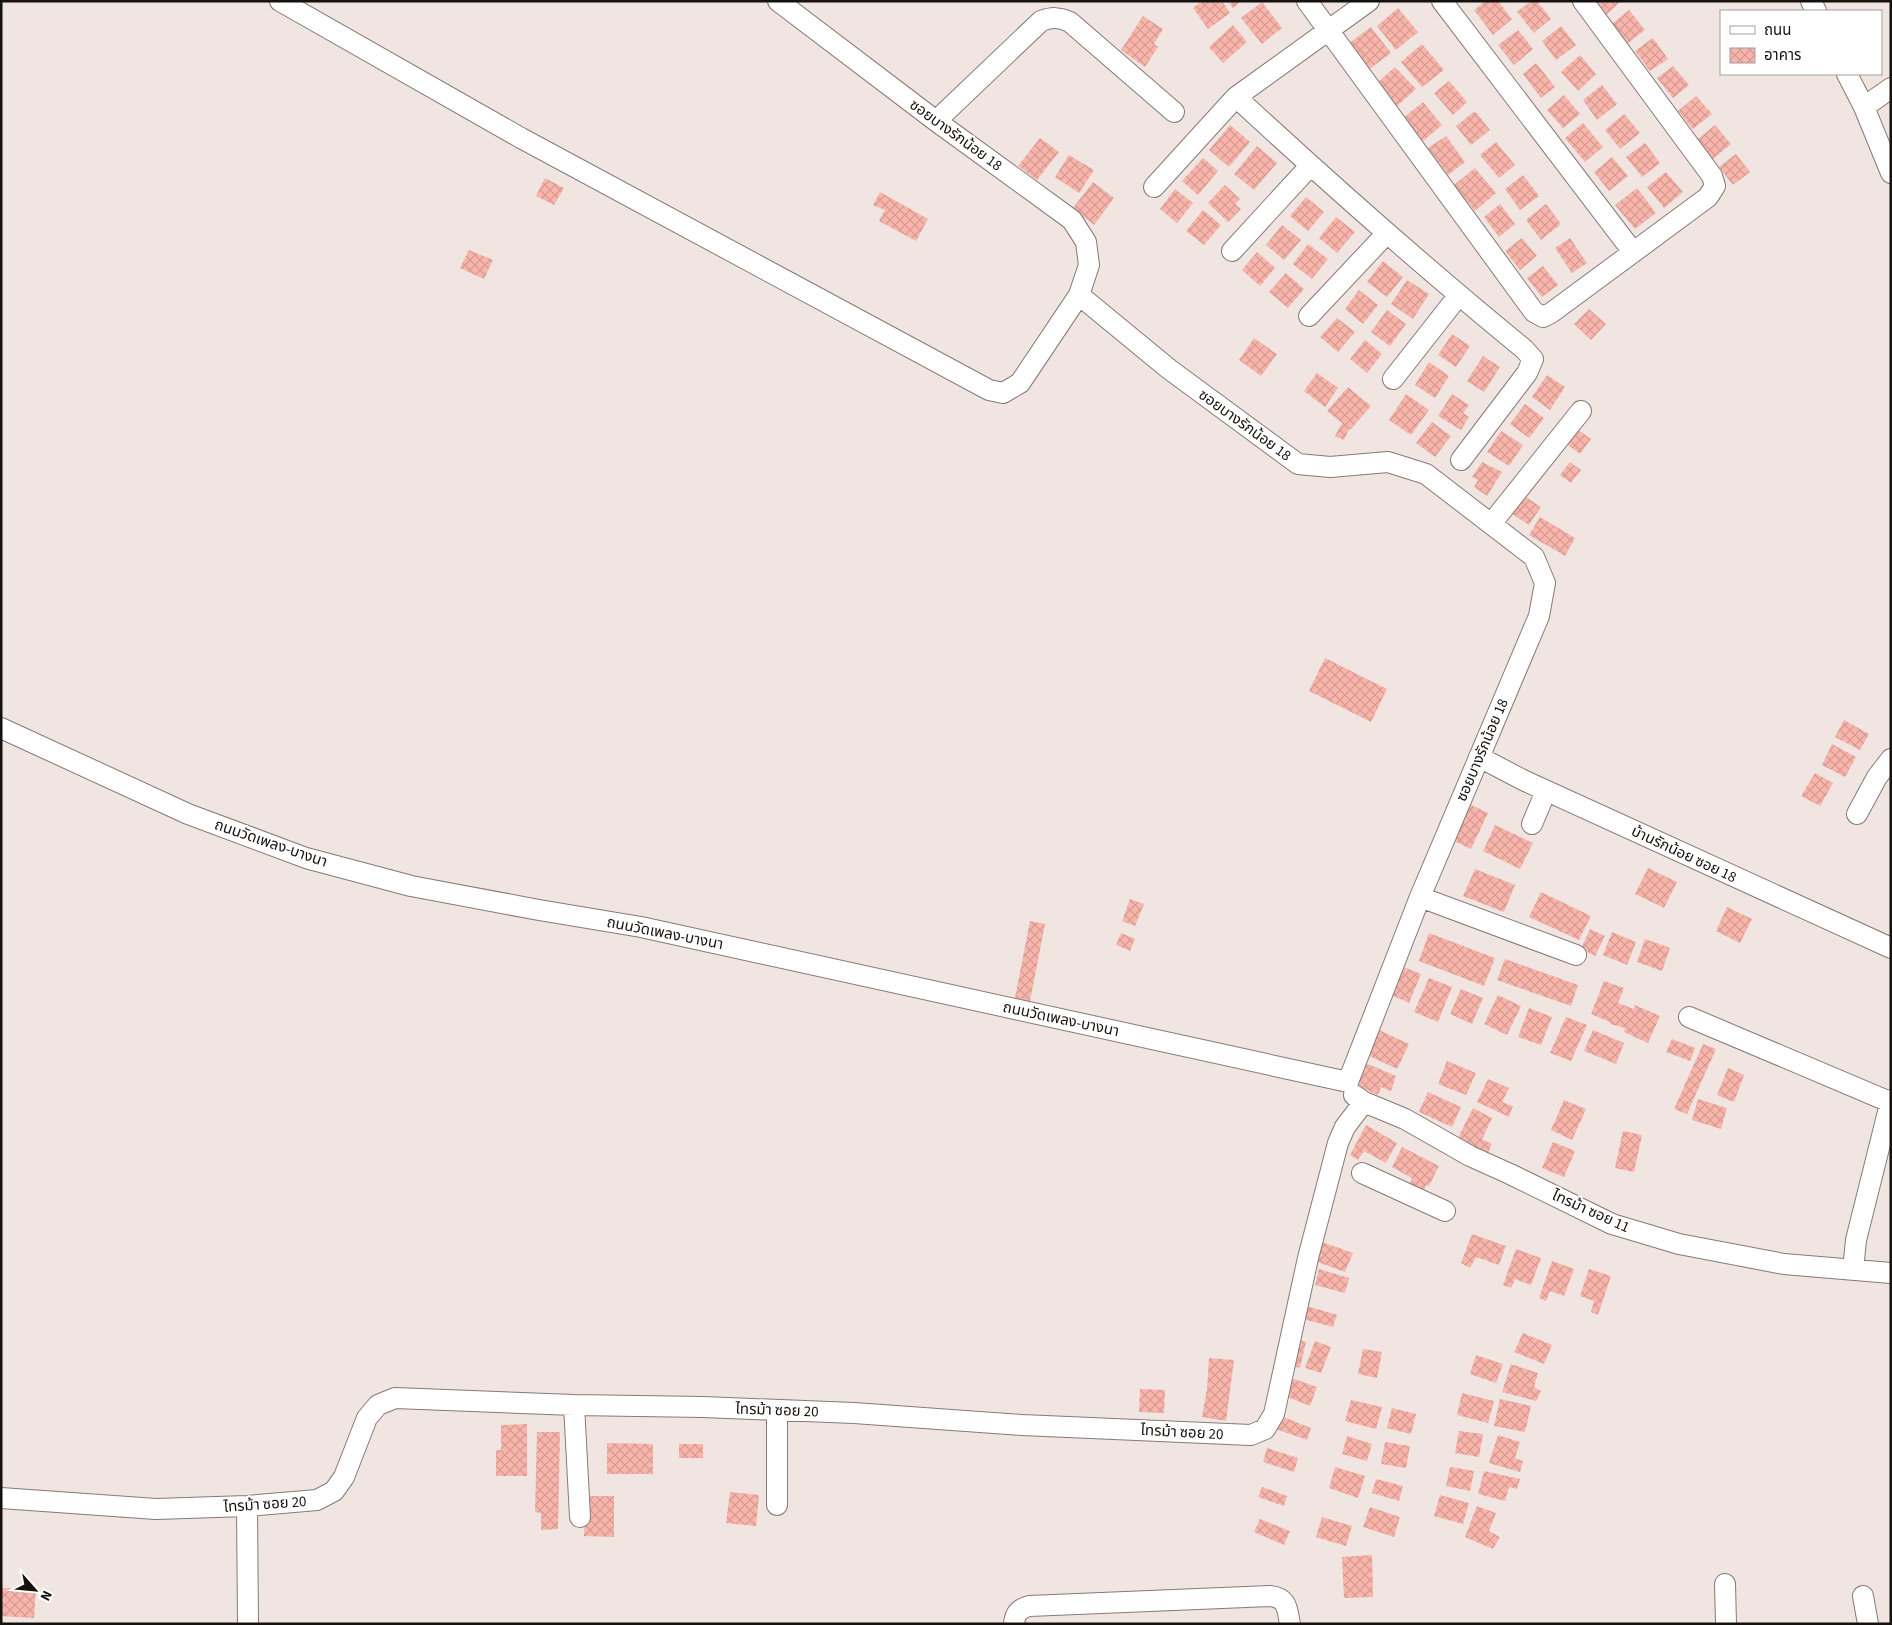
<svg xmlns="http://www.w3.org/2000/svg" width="1892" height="1625" font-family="'Source Sans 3','Noto Sans Thai',sans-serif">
<defs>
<pattern id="building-cross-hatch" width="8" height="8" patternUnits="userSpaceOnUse" patternTransform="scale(1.25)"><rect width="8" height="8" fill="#f9b5ab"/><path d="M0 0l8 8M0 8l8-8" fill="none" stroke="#d59b92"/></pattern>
</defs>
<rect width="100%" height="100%" fill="#f1e5e1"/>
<path fill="url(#building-cross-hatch)" d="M1202,1H1222L1230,13L1208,29L1193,8Z
M1228,1H1241L1233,8Z
M1485,1H1498L1512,19L1493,35L1474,10Z
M1531,1H1537L1551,19L1534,33L1517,12Z
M1595,1H1621L1606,15Z
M1262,2L1282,28L1262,44L1241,18Z
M1398,8L1418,32L1396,50L1377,26Z
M1629,10L1645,30L1628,43L1612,24Z
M1143,16L1163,29L1154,44L1158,47L1145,67L1121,50Z
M1233,25L1247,42L1223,63L1209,47Z
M1561,26L1576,45L1556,60L1542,41Z
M1371,27L1391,53L1368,70L1348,44Z
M1518,30L1533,49L1514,65L1498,45Z
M1653,38L1668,59L1650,71L1635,51Z
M1422,44L1444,70L1422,87L1401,62Z
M1580,55L1596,74L1578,91L1561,72Z
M1536,63L1555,87L1541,98L1523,74Z
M1673,66L1689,85L1673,98L1657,78Z
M1395,67L1416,89L1397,106L1376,84Z
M1449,81L1467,102L1453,115L1434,93Z
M1602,85L1617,104L1597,120L1583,100Z
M1564,95L1580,114L1563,128L1547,110Z
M1696,96L1712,114L1693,129L1678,111Z
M1423,102L1442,125L1423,141L1403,118Z
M1475,111L1490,130L1471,145L1456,126Z
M1624,114L1640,133L1620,149L1605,130Z
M1583,123L1603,147L1585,162L1565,138Z
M1230,125L1250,142L1229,167L1209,150Z
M1715,125L1731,144L1713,159L1697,140Z
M1446,136L1465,162L1448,175L1428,148Z
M1040,138L1059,152L1037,180L1018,166Z
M1496,142L1515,165L1499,178L1480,155Z
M1645,143L1660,163L1642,177L1626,157Z
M1257,146L1277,163L1254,190L1234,174Z
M1736,154L1750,172L1733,185L1719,167Z
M1069,155L1094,170L1079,193L1055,177Z
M1612,157L1628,176L1609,191L1594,172Z
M1203,158L1218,171L1198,195L1182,181Z
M1475,168L1496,193L1475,211L1454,185Z
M1666,172L1683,192L1664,208L1647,187Z
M1523,175L1539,196L1520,210L1505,189Z
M545,178L564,188L554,205L536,196Z
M1093,182L1114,198L1094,225L1073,208Z
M1225,185L1240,199L1235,204L1241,209L1228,222L1208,203Z
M1637,188L1656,213L1635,229L1615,205Z
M1175,189L1193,203L1177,223L1160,209Z
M880,192L928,219L916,241L879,221L885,210L873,205Z
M1306,197L1324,212L1308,231L1290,216Z
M1500,204L1515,224L1499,237L1484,217Z
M1546,204L1561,224L1541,240L1526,220Z
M1203,210L1221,225L1204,245L1186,231Z
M1336,217L1355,232L1337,253L1319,238Z
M1282,225L1301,240L1284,260L1266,245Z
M1522,238L1537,256L1520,270L1505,251Z
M1570,238L1587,263L1572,273L1555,248Z
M1308,244L1328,259L1312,279L1293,264Z
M469,250L493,260L484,279L460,268Z
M1257,252L1275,268L1260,286L1242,270Z
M1383,261L1403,277L1387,297L1367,282Z
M1543,266L1558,285L1542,297L1527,278Z
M1286,273L1304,289L1288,308L1269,292Z
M1407,280L1429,294L1413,319L1391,304Z
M1359,290L1378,305L1363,324L1345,309Z
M1589,309L1606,324L1591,340L1574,324Z
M1387,310L1406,324L1390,346L1371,332Z
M1337,318L1355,332L1338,352L1320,337Z
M1452,334L1470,346L1456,367L1438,355Z
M1254,338L1277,354L1261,376L1239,360Z
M1365,340L1382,354L1367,373L1350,359Z
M1483,356L1500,367L1484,392L1467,381Z
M1429,362L1449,376L1435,398L1415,385Z
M1317,373L1338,388L1325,407L1304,391Z
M1547,375L1565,387L1550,410L1532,397Z
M1348,387L1371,406L1350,430L1349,429L1344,440L1335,436L1342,423L1327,411Z
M1406,394L1429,410L1411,435L1389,420Z
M1452,394L1469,405L1463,413L1469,417L1461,430L1438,416Z
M1525,404L1544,418L1529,438L1510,424Z
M1432,422L1451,436L1435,457L1416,443Z
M1575,428L1591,439L1580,454L1565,443Z
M1501,431L1523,445L1509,466L1487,452Z
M1482,462L1502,472L1487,496L1474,487L1478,480L1472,477Z
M1570,462L1581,470L1571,483L1560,475Z
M1520,493L1541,507L1529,525L1508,511Z
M1540,517L1575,538L1565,556L1529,535Z
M1325,658L1387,689L1371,722L1309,691Z
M1844,720L1869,734L1860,750L1835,737Z
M1832,744L1856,757L1845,777L1822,765Z
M1815,773L1833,783L1820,806L1801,796Z
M1465,802L1488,813L1471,849L1448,838Z
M1495,825L1533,843L1520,869L1483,851Z
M1648,868L1677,882L1664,908L1635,894Z
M1475,869L1515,885L1504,912L1463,896Z
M1541,892L1591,916L1579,940L1529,917Z
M1130,899L1144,904L1135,926L1122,921Z
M1727,907L1752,919L1740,943L1716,931Z
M1030,921L1045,924L1029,1006L1014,1003Z
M1590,929L1605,936L1595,956L1581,949Z
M1612,932L1636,942L1627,965L1603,955Z
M1121,933L1135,939L1130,951L1116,945Z
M1429,933L1495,958L1484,986L1419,961Z
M1645,939L1670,948L1662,971L1637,962Z
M1505,959L1578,985L1571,1006L1497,980Z
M1399,965L1421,974L1409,1003L1387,993Z
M1429,978L1452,987L1438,1022L1414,1012Z
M1604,981L1624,988L1618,1003L1634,1009L1635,1005L1660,1016L1648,1043L1624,1032L1625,1028L1610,1024V1022L1591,1014Z
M1461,989L1483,998L1472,1024L1450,1014Z
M1498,995L1521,1006L1507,1035L1484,1024Z
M1529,1008L1552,1017L1541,1045L1518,1037Z
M1566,1017L1587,1025L1571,1061L1550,1053Z
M1377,1029L1409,1044L1397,1069L1365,1054Z
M1593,1030L1624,1043L1616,1064L1584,1051Z
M1672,1039L1695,1048L1690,1061L1666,1052Z
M1703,1044L1716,1049L1687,1114L1674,1109Z
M1361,1061L1396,1076L1391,1091L1381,1087L1378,1095L1352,1083Z
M1447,1061L1476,1073L1466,1095L1438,1084Z
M1728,1068L1744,1075L1734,1102L1717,1095Z
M1488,1079L1509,1088L1502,1102L1513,1106L1509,1117L1477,1102Z
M1428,1092L1461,1107L1452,1127L1419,1112Z
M1698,1099L1727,1108L1721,1129L1692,1120Z
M1564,1100L1586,1109L1572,1140L1551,1130Z
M1473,1108L1492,1118L1482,1139L1492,1144L1487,1155L1458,1138Z
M1366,1125L1397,1143L1386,1163L1364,1151L1358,1160L1350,1155Z
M1623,1131L1642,1135L1634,1172L1615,1168Z
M1553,1142L1575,1151L1564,1177L1542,1168Z
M1402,1147L1439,1166L1429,1186L1426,1185L1424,1192L1409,1187L1412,1178L1392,1167Z
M1472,1234L1506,1246L1499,1265L1476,1257L1470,1268L1461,1263Z
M1322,1242L1353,1253L1345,1272L1315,1261Z
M1516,1249L1541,1258L1531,1285L1515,1279L1511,1288L1503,1285Z
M1552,1261L1574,1269L1564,1296L1550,1291L1546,1301L1539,1298Z
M1319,1269L1349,1278L1345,1293L1315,1285Z
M1589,1269L1611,1276L1598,1315L1591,1312L1594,1301L1580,1296Z
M1307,1306L1337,1315L1333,1327L1303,1319Z
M1523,1333L1552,1345L1544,1364L1514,1352Z
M1296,1339L1306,1342L1300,1368L1289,1365Z
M1315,1341L1331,1347L1321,1373L1305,1368Z
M1363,1349L1382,1352L1377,1378L1358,1374Z
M1476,1355L1503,1364L1496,1383L1470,1374Z
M1209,1358L1234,1360L1226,1421L1202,1417L1207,1389Z
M1511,1364L1538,1373L1534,1387L1541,1391L1536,1401L1502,1392Z
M1291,1378L1317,1387L1310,1406L1285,1396Z
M1140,1389L1165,1390L1164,1413L1139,1412Z
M1462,1393L1494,1401L1488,1423L1457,1415Z
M1500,1399L1531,1406L1525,1432L1494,1426Z
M1351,1400L1382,1407L1376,1429L1345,1421Z
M1392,1408L1416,1414L1411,1434L1387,1428Z
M1281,1416L1311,1428L1307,1440L1276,1429Z
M527,1424V1476H496V1450H501V1425Z
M1459,1431L1483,1434L1479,1457L1455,1453Z
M537,1432H560L558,1529L541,1530V1513L535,1512Z
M1498,1435L1520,1442L1515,1458L1523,1461L1520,1472L1489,1463Z
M1347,1436L1372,1444L1367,1461L1342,1454Z
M1385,1442L1410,1446L1406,1468L1381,1464Z
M607,1443L653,1444V1474H607Z
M679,1444H703V1458H679Z
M1267,1448L1298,1458L1294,1472L1263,1462Z
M1335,1467L1365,1476L1358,1498L1329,1488Z
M1450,1467L1474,1471L1470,1491L1446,1486Z
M1484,1471L1520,1479L1517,1489L1509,1487L1505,1501L1478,1494Z
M1376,1479L1403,1486L1399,1501L1372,1493Z
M1262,1487L1287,1496L1284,1506L1258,1497Z
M730,1492L759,1495L756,1526L726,1523Z
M1440,1495L1469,1503L1463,1524L1434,1516Z
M585,1496H614V1537L584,1536Z
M1477,1506L1496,1513L1489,1531L1500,1537L1493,1549L1465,1537Z
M1370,1507L1400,1517L1394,1537L1363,1527Z
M1322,1517L1352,1526L1346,1546L1316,1537Z
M1260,1519L1290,1531L1284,1545L1254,1532Z
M1372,1555L1373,1597L1344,1598L1342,1557Z
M1,1588L36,1589L34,1618L1,1616Z"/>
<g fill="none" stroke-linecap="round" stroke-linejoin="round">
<defs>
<path id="street" d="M280,1L521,138L989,390L1003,393L1020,383L1079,295L1089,265L1086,242L1072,220L936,121L778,1
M1307,1L1534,312L1543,317L1551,313L1708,197L1715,186L1712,176L1583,1
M1442,1L1633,252
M1811,1L1816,11
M1847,74L1864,107L1891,173
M1236,97C1330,184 1425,268 1524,349L1533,359L1527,373L1461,460
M1864,107L1891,88
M936,121L1041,21C1052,17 1059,17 1070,22L1174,112
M1154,187L1236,97L1369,1
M1232,251L1310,166
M1079,295L1169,369L1298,464L1330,467L1388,462L1426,474L1534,557L1545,583L1539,616L1420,897L1348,1082
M1309,316L1387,233
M1393,379L1459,295
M1491,524L1581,411
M1,728L188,814L306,858L411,886L539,910L641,927L1348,1082
M1479,757L1523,780L1891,948
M1857,814L1877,777L1891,759
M1532,824L1546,791
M1420,897L1576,955
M1689,1017L1890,1102
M1354,1095L1364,1102L1405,1119L1470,1156L1510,1174L1612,1224L1679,1244L1784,1264L1891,1273
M1362,1173L1445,1211
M1853,1270L1856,1240L1891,1100
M574,1405L580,1517
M1,1498L156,1509L247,1506L317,1500L334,1491L344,1477L367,1418L378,1405L395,1398L574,1405L703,1407L854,1413L1022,1425L1251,1435L1265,1429L1274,1414L1308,1258L1338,1143L1345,1127L1364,1102
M777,1505V1410
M247,1506L248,1624
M1725,1584L1726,1624
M1863,1596L1868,1624
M1014,1624C1015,1613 1019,1609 1029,1606L1270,1596C1288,1598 1287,1609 1290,1624"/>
</defs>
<use href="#street" stroke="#857a76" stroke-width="22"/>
<use href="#street" stroke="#fff" stroke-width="20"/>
</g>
<g text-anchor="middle" stroke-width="4.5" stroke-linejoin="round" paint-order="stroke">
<g font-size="15" fill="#15110f" stroke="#fff">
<text transform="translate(956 135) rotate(36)" y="5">ซอยบางรักน้อย 18</text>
<text transform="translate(1245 425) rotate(36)" y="5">ซอยบางรักน้อย 18</text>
<text transform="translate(1482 750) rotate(-67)" y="5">ซอยบางรักน้อย 18</text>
<text transform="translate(271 843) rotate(19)" y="5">ถนนวัดเพลง-บางนา</text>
<text transform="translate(1684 854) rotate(25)" y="5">บ้านรักน้อย ซอย 18</text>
<text transform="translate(665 933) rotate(11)" y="5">ถนนวัดเพลง-บางนา</text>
<text transform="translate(1061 1019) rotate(12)" y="5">ถนนวัดเพลง-บางนา</text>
<text transform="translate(1591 1211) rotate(24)" y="5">ไทรม้า ซอย 11</text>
<text transform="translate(777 1410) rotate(2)" y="5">ไทรม้า ซอย 20</text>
<text transform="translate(1182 1432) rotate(3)" y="5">ไทรม้า ซอย 20</text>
<text transform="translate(265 1504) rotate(-4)" y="5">ไทรม้า ซอย 20</text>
</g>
</g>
<rect width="1892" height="1625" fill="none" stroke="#15110f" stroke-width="5"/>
<rect x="1720" y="10" width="162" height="65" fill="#ffffff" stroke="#a1a09f"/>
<rect x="1730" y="26" width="25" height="8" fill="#ffffff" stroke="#a1a09f"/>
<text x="1764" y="35" font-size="15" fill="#15110f">ถนน</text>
<rect x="1730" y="48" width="25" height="15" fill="url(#building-cross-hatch)" stroke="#a1a09f"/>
<text x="1764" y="60" font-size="15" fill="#15110f">อาคาร</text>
<g transform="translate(35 1590) rotate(117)" stroke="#ffffff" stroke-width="4" paint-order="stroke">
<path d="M0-4L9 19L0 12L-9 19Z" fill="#15110f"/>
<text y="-8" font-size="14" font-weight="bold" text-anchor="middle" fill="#15110f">N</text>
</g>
</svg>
